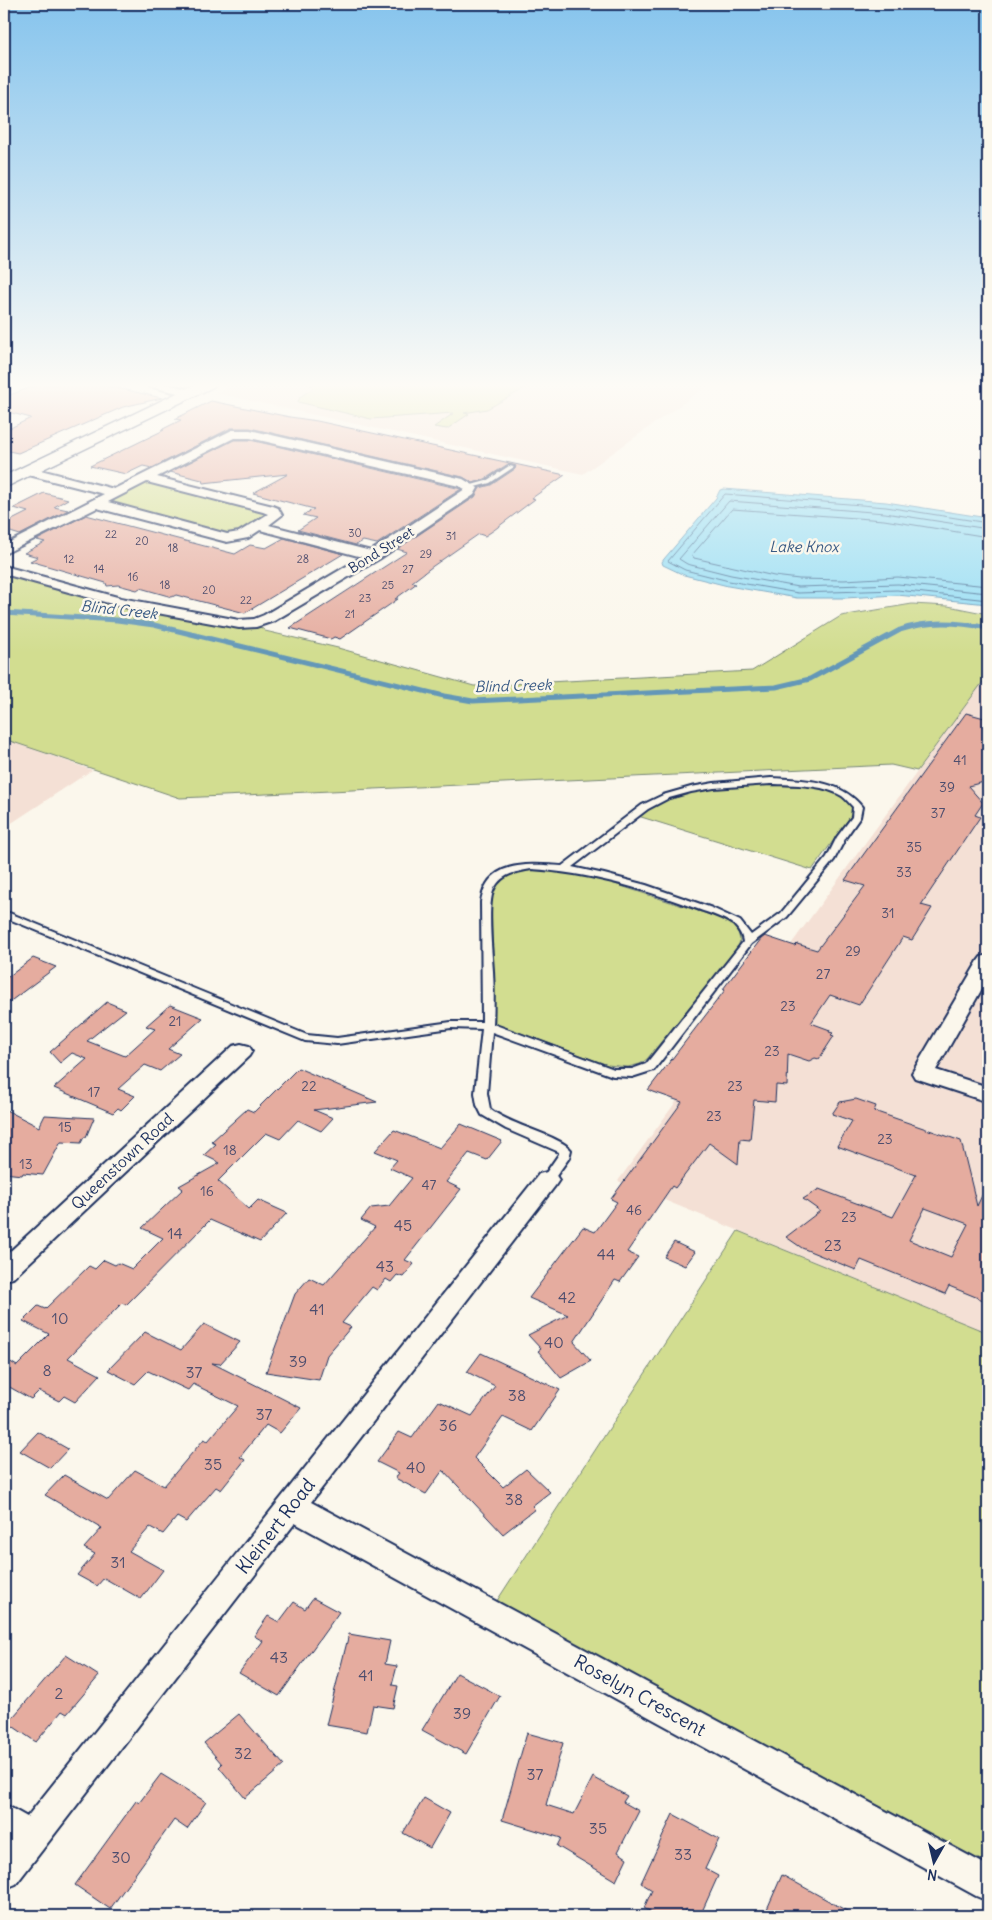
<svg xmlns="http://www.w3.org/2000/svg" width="992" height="1920" font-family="Delius,sans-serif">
<rect width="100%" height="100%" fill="#fbf7ec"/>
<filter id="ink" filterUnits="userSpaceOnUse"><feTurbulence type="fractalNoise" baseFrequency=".02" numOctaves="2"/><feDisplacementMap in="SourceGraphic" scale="10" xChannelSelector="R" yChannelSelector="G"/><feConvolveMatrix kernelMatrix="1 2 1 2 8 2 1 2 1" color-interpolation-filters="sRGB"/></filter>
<g filter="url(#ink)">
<path fill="#f4e0d5" d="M233,384H710L583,474L215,393Z
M988,675V1333L618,1181Z
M4,739L92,770L4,828Z"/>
<path fill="#d2dd90" stroke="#768677" d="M310,384H533L487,409L464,413L469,414L447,429L434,427L454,413L371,419L298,402L300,397L313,388Z
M145,478L273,511L236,537L95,503Z
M4,570L108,600L256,623L265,631L338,648L474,686L752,671L841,616L912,604L948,606L988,614V675L917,771L891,765L180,798L4,739Z
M772,784C795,785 840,784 853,806L851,816L812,870L638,816C653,807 666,799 683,793C711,785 743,786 772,784Z
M548,869L590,876L726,920L737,927L740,940L738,948L647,1059L640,1064L628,1067L608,1065L495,1024L491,895C499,869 525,870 548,869Z
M738,1231L988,1333V1884L489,1613Z"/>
<path fill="#93dcf4" stroke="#6397b8" d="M724,489L886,502L988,518V604L897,595L845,598H797L728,586L684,575L663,565L662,562L664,559L716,498L720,490Z"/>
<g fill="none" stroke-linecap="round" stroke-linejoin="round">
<path stroke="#4b749a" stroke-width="1" d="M988,523L886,507L725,494L668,561L685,570L729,581L798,593L897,590L988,600
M988,529L885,513L729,501L679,559L687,564L731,575L798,587L898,584L988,593
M988,537L884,520L732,509L692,555L694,558L774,576L799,579L844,580L898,577L988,586"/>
<path stroke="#6397b8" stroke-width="5" d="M4,613L117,620L154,625L444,696L473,701L776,687L810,679L900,630C929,620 958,622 988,628"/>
</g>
<path fill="#e5ac9f" stroke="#1b2f5e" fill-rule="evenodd" d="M40,384H100L162,398L123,407L18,453L4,450V431L31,418L4,411V397Z
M211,401L290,417L317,421L565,475L532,498L535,499L494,530L485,536L479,534L433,566L412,582L417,583L395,599H398L340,639L334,637L331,639L290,628L407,552L397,549L475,497L480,488L491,485L515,469L516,466L508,464L485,479L473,483L463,477L250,428H231L152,468L143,466L126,474L90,466L164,430H161L181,420L175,419Z
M234,440H250L461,489L377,544L363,541L356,545L298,530L316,518L303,515L314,509L253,493L288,474L203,483L202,480L170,472Z
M44,493L68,499L54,507L68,510L20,535L4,530V524L28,512L14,508Z
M86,515L235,554L250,545L266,548L284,538L343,554L245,613L176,595L172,597L140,588L137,590L118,585L107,586L106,583L30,561L38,557L24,553L45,542L37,540Z
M966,713L988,719V781L968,786L983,803L975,815L980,817L921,905L932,908L912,940L903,937L859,1005L830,995L811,1023L830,1030L829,1032L833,1033L831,1035L834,1036L819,1059L815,1058L809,1061L788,1054L787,1086L776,1085L775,1102L754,1100L750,1140L740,1139L738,1164L709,1143L675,1188L672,1186L627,1252L638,1257L620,1282L615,1280L574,1342L591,1361L561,1378L538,1351L541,1349L528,1335L568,1315L529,1298L583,1227L595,1232L617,1202L611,1199L682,1102L648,1090L725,990L723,989L761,939L765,936L795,946L797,944L817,950L865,886L845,880Z
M33,958L56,967L4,1006V980Z
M107,1002L126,1010L87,1041L125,1056L155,1029L146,1026L170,1005L203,1018L168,1049L180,1054L160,1071L145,1065L118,1089L135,1096L121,1110L118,1108L113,1113L54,1088L87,1059L72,1053L60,1063L50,1052Z
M298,1068L377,1102L314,1110L333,1118L321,1131L298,1120L280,1139L266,1133L218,1181L249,1209L258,1200L287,1213L260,1242L210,1220L126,1305L122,1303L68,1358L100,1375L75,1402L64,1396L59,1401L39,1391L31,1399L4,1384V1358L17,1366L49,1334L23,1321L38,1306L45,1309L89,1266L95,1269L104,1260L115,1265L118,1263L132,1269L163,1238L142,1228L183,1189L179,1186L220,1163L204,1155L216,1144L211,1142L247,1109L254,1112Z
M856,1099L876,1106L874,1111L961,1141L977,1206L988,1183V1302L949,1286L945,1294L861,1260L856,1270L802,1248L786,1237L820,1211L803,1199L819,1189L893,1217L916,1175L837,1146L852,1121L832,1114L840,1102ZM925,1208L968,1224L951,1257L909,1240Z
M4,1109L39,1127L45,1115L94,1118L86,1137H84L81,1143L61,1142L43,1175L23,1173L22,1175L4,1173Z
M461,1124L502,1141L487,1160L469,1153L446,1182L461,1189L405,1260L414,1264L403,1277L397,1275L391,1282L386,1279L377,1290L372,1287L342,1323L351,1327L327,1355L319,1380L266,1372L295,1294L309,1278L324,1285L375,1227L361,1220L371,1208L389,1206L412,1178L390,1168L397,1160L375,1151L394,1130L440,1148Z
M674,1242L695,1252L685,1266L664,1257Z
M204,1324L240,1342L220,1364L212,1363L301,1408L280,1433L266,1425L240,1457L245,1460L221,1490L216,1487L186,1522L177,1517L163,1534L150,1527L129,1551L163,1570L141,1599L104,1578L97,1586L77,1575L95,1554L84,1548L102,1528L45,1495L64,1475L108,1500L135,1470L164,1486L204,1439L208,1441L238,1406L193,1384L188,1390L148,1371L135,1384L108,1370L145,1332L181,1350Z
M481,1353L560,1390L532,1431L503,1417L474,1458L503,1487L526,1469L550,1492L532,1506L535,1509L503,1534L443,1470L426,1494L395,1478L399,1473L377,1462L399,1432L412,1438L439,1401L472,1416L495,1386L467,1372Z
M38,1432L68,1449L50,1468L20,1451Z
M313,1598L339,1612L279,1696L239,1673L263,1641L254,1636L268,1616L279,1622L294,1602L305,1609Z
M349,1634L390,1641L385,1664L397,1666L392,1685L398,1686L393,1708L373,1705L367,1732L326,1725Z
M66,1655L99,1676L67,1714L62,1711L36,1742L8,1723Z
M457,1673L500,1696L466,1754L422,1730Z
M239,1714L284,1765L245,1798L219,1767L222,1764L204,1743Z
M527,1733L563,1743L546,1805L574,1814L593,1777L627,1796L623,1802L639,1811L618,1852L627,1858L616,1881L557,1846L561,1838L502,1820Z
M161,1774L206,1802L187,1829L174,1820L110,1909L75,1885L136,1801L139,1803Z
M424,1798L450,1813L430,1848L403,1833Z
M673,1814L719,1839L705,1869L718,1876L700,1916L686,1909L683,1916H658L644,1908L652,1890L641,1883Z
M782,1875L856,1916H764Z"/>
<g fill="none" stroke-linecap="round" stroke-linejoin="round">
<defs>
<path id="service" d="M509,466L514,467L490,483L471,488L468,486L486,481Z
M771,778C804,780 840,779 862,807L860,817L846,837L834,860L787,917L751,944L654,1070L632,1077L613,1076L492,1032L487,1093L490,1109C509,1125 561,1136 571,1150L569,1158L551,1183H543L541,1180L559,1154V1152L506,1129L482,1115L477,1105L475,1093L482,1029L451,1028L337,1044L305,1041L4,917V911L7,912L307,1035L337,1038L451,1022H482L481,902C487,859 529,864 562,866L642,805L663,795L691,787L714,783ZM771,784C794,785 822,784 842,796C846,799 850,804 853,807L852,817L837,837L827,857L781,913L751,935L740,921L712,908L646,885L604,874L572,867L648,809L669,798L691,792L714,788ZM531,869C589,873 638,887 692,907C705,912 722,916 734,925C739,930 742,935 743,942L646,1064L632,1069H614L493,1024C494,1006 494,989 493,971C492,953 486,900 495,887C503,873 517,872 531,869Z"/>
<path id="minor" d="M146,384H167L195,391L197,393L191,396L148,386Z
M232,430H250L463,479L478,488L474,495L379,559L274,621L256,627L239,628L119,606L4,574V566L121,598L239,620L254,619L264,615L362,557L260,530L248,538L227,542L97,508L4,554V545L104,494L25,474L23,471L25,468L29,467L114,489ZM234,438H250L459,486L465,489L371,551L269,525L282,515L278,508L273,506L157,477ZM147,482L263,512L268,514L239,532L227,534L108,502Z
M988,955V978L936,1070L988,1087V1102L915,1078L912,1073L978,961L981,957Z
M241,1044L249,1046L252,1051L249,1056L13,1278L4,1280V1257L233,1046Z
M547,1172L555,1174L559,1180L555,1186L311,1502L988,1866V1901L976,1896L295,1523L16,1884L4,1889V1845L6,1842L4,1841V1804L27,1817L539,1174Z"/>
<path id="primary" d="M196,384H216L213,387L4,488V476Z"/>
</defs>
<use href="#service" stroke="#1b2f5e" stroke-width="4"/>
<use href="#minor" stroke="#1b2f5e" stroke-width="4"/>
<use href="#primary" stroke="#1b2f5e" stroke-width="3"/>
<use href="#service" fill="#fbf7ec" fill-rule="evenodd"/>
<use href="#minor" fill="#fbf7ec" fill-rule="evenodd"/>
<use href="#primary" fill="#fbf7ec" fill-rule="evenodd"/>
</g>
</g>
<linearGradient id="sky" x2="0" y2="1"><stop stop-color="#86c4ed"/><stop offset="0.59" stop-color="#fdfbf6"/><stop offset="1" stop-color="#fdfbf6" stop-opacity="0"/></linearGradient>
<rect width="992" height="653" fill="url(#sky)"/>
<g text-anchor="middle" stroke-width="5" stroke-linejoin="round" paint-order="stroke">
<g font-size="11" fill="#4e4e6e">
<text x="355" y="537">30</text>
<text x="111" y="538">22</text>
<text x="451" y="540">31</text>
<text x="142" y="545">20</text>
<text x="173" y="552">18</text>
<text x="426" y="558">29</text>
<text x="69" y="563">12</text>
<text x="303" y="563">28</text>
<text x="99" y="573">14</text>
<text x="408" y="573">27</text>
<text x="133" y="581">16</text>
<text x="165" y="589">18</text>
<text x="388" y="589">25</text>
<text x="209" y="594">20</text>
<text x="365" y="602">23</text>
<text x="246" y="604">22</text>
<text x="350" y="618">21</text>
</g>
<g font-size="14" fill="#1b2f5e" stroke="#fbf7ec">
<text transform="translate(381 550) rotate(-32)" y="5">Bond Street</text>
</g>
<g font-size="14" fill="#4e4e6e">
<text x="960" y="765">41</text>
<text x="947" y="792">39</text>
<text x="938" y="818">37</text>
<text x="914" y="852">35</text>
<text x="904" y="877">33</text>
<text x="888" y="918">31</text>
<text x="853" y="956">29</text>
<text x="823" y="979">27</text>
<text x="788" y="1011">23</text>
<text x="175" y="1026">21</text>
<text x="772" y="1056">23</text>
<text x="309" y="1091">22</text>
<text x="735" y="1091">23</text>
<text x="94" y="1097">17</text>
<text x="714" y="1121">23</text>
<text x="65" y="1132">15</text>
<text x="885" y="1144">23</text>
<text x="230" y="1155">18</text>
<text x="26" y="1169">13</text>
<text x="429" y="1190">47</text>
<text x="207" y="1196">16</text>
<text x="634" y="1215">46</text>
<text x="849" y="1222">23</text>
</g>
<g font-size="15" font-style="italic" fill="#395a84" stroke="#fbf7ec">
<text x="804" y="552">Lake Knox</text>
<text transform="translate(119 610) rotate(6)" y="5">Blind Creek</text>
<text transform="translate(513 686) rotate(-2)" y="5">Blind Creek</text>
</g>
<g font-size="16" fill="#1b2f5e" stroke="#fbf7ec">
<text transform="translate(122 1161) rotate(-43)" y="6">Queenstown Road</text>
</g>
<g font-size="16" fill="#4e4e6e">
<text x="403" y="1231">45</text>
<text x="175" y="1239">14</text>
<text x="833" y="1251">23</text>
<text x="606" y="1260">44</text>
<text x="385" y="1272">43</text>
<text x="567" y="1303">42</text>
<text x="317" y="1315">41</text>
<text x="60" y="1324">10</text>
<text x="554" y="1348">40</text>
<text x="298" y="1367">39</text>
<text x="47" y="1376">8</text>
<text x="194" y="1378">37</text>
<text x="517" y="1401">38</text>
<text x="264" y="1420">37</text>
<text x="448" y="1431">36</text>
<text x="213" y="1470">35</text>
<text x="416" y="1473">40</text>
<text x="514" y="1505">38</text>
<text x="118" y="1568">31</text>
<text x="279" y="1663">43</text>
<text x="366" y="1681">41</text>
<text x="59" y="1699">2</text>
<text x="462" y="1719">39</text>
<text x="243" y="1759">32</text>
<text x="535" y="1780">37</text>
<text x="598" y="1834">35</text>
<text x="683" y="1860">33</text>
<text x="121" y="1863">30</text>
</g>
<g font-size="19" fill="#1b2f5e" stroke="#fbf7ec">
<text transform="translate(275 1526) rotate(-52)" y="7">Kleinert Road</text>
<text transform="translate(640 1695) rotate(29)" y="7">Roselyn Crescent</text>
</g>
</g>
<rect width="992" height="1920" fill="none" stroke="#fbf7ec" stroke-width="20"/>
<rect x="10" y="10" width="972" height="1900" fill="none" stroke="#1b2f5e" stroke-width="2" filter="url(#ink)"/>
<g transform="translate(934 1862) rotate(188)" stroke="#fbf7ec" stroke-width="4" paint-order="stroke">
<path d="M0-4L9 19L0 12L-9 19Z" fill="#1b2f5e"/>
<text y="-8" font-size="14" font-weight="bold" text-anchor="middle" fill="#1b2f5e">N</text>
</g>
</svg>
